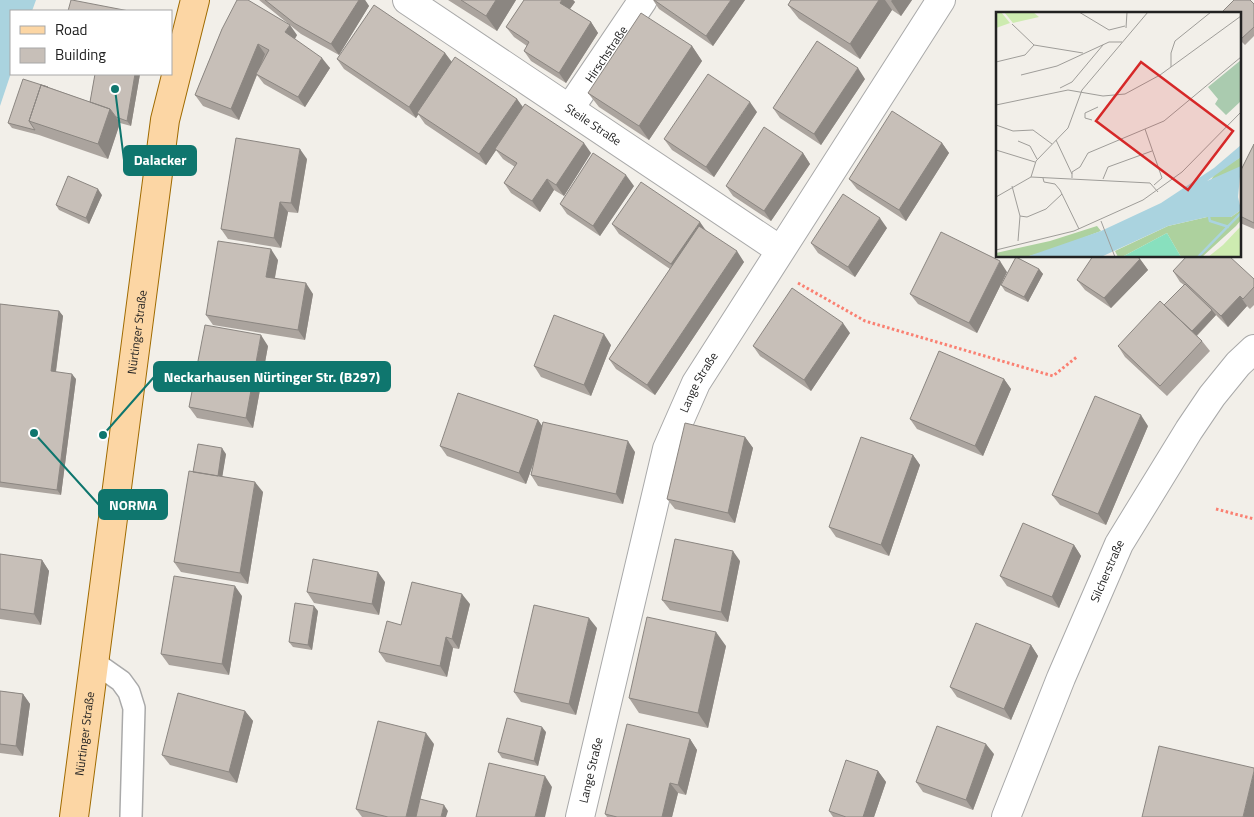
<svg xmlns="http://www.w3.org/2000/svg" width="1254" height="817" font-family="'Titillium Web',sans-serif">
<rect width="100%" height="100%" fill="#f2efe9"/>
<path fill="#aad3df" d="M0,0H36L32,11H11V73L0,106Z"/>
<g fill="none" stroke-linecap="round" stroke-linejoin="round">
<defs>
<path id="service" d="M94,662L121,681L129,692L134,708L131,817"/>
<g id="minor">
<path id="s1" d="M407,0L780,250"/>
<path id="s2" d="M570,108L643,0"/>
<path id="s3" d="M580,817L667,449L696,383L941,0"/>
<path id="s4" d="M1006,817L1061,678L1119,544L1189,430L1212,396L1238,364L1254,349"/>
</g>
<g id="primary">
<path id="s5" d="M74,817L165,120L195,0"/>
</g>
</defs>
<use href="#service" stroke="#a9a9a9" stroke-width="24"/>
<use href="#minor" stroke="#a9a9a9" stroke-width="30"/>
<use href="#primary" stroke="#a06b00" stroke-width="30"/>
<path stroke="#fa8072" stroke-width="3" stroke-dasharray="2.5 2.5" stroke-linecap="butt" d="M798,283L865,321L1053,376L1078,356
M1216,509L1254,519"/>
<use href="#service" stroke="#fff" stroke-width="21"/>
<use href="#minor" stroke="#fff" stroke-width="28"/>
<use href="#primary" stroke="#fcd6a4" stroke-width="28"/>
</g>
<path fill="#aba49e" d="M259,0H365L369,6L339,55L301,34Z
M448,0H516L497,31Z
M524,0H573L575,2L570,9L591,22L598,33L566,83L531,61L524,51L527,46L514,37L506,27Z
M653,0H745L713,46L659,9Z
M791,0H912L901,16L892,10L860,59L799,19L788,5Z
M1254,4V36L1245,45L1240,40V14Z
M222,29L297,35L295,39L330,68L305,107L264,84L257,75L239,120L203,106L195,95Z
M692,46L702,61L649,140L599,107L588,93Z
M445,53L452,62L517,99L523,107L591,153L564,196L554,190L540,212L511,193L504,183L515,167L503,159L496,150L486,165L425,124L418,114L416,118L344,69L337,59Z
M95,74H140L131,126L120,123L108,159L39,135L12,128L8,123L48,87L90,102Z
M865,79L821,145L780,118L773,108Z
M757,112L714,177L672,150L664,139Z
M942,143L949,153L906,221L857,189L849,179Z
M1254,144V229L1240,223V172Z
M803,153L810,164L771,221L733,196L726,186Z
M307,159L298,213L288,212L281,248L228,239L221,229Z
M634,186L600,236L567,214L560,204Z
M102,195L89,224L59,210L56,205Z
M612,224L706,231L744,262L655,395L616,369L609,359L670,269L619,234Z
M887,228L855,277L818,253L811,243Z
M1140,259L1148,270L1111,308L1085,290L1077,280Z
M278,260L275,278L313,294L305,340L213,325L206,315Z
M1039,269L1043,274L1028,302L1005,291L1001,285Z
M1173,271L1254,279V305L1250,309L1247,306L1228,327L1216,315L1197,336L1202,341L1210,351L1167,396L1125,357L1118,346L1164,305L1184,285L1180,282Z
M1007,272L977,333L918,304L910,294Z
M0,304L59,311L63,316L56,372L76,379L61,495L0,487Z
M850,333L811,391L760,356L753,346Z
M611,345L591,396L541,377L534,366Z
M268,346L253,428L197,418L189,407Z
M1004,379L1011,389L983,456L917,429L910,419Z
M538,420L542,426L635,452L623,504L538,486L531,475L534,462L526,484L447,456L440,446Z
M1148,426L1106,525L1060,505L1052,495Z
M745,437L753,448L735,523L675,509L667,499Z
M226,454L222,476L263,492L248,584L181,572L174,562L193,472Z
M913,455L920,465L889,556L836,537L829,527Z
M1074,545L1081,556L1059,608L1007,586L1000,576Z
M0,554L42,560L49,571L41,625L0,619Z
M740,561L728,622L670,610L662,600Z
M385,582L379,615L314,603L307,592Z
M242,596L229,675L169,665L161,654Z
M470,604L459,649L453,648L447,677L386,662L379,652L401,625Z
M318,611L312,650L293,647L289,642Z
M597,628L576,715L521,702L514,692Z
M1031,645L1038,656L1011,720L957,697L950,687Z
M726,646L708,728L639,713L629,698Z
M0,691L23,694L30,704L23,756L0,753Z
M245,711L253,721L237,783L170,765L162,755Z
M546,732L538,766L502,758L498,752Z
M690,739L697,750L686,795L678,793L672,817H607L605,814Z
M434,744L416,817H362L356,809Z
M994,754L973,810L923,792L916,782Z
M878,771L886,782L874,817H833L829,811Z"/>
<path fill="#8b8681" d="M359,0H365L369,6L339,55L331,44Z
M496,0H516L497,31L486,16Z
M562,0H573L575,2L567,13L560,3Z
M731,0H745L713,46L706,36Z
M879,0H885L892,10L860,59L850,44Z
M892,0H912L901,16L891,1Z
M591,22L598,33L566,83L559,73Z
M290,25L297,35L292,43L285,32Z
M258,44L265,54L239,120L231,109Z
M692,46L702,61L649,140L639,126Z
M445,53L453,64L416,118L409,107Z
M322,58L330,68L305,107L298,97Z
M858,68L865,79L821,145L814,134Z
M135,74H140L131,126L127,121Z
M517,99L524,109L486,165L479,154Z
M750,102L757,112L714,177L706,167Z
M110,109L120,123L108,159L98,144Z
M584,143L591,153L564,196L556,185Z
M942,143L949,153L906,221L899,210Z
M300,149L307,159L298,213L291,203Z
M803,153L810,164L771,221L764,211Z
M626,175L634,186L600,236L593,226Z
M547,179L554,190L540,212L532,201Z
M98,189L102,195L89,224L86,218Z
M280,202L288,212L281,248L274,238Z
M880,218L887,228L855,277L848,267Z
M700,222L707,232L678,274L671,264Z
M271,249L278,260L273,287L266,277Z
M737,251L744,262L655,395L647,385Z
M1140,259L1148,270L1111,308L1104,298Z
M1000,261L1007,272L977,333L969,323Z
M1039,269L1043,274L1028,302L1024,297Z
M306,283L313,294L305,340L298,330Z
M1240,296L1247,306L1228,327L1221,316Z
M1212,310L1216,315L1195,337L1191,332Z
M59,311L63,316L55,377L51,371Z
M843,323L850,333L811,391L804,380Z
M604,334L611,345L591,396L584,385Z
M261,335L268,346L253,428L246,418Z
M72,374L76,379L61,495L57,490Z
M1004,379L1011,389L983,456L975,446Z
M1141,415L1148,426L1106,525L1098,514Z
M538,420L545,430L526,484L519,473Z
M745,437L753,448L735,523L728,513Z
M628,441L635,452L623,504L616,494Z
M222,448L226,454L221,485L217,480Z
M913,455L920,465L889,556L881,545Z
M255,482L263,492L248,584L240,573Z
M1074,545L1081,556L1059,608L1052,597Z
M733,551L740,561L728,622L721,612Z
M42,560L49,571L41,625L34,614Z
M378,572L385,582L379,615L372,604Z
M235,586L242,596L229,675L222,664Z
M462,594L470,604L459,649L452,639Z
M314,606L318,611L312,650L308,645Z
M589,618L597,628L576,715L569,704Z
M716,632L726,646L708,728L698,713Z
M446,637L453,648L447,677L440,666Z
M1031,645L1038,656L1011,720L1004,709Z
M23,694L30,704L23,756L16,746Z
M245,711L253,721L237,783L229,772Z
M542,727L546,732L538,766L534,761Z
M426,733L434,744L416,817H406Z
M690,739L697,750L686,795L678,785Z
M986,744L994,754L973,810L966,800Z
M878,771L886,782L874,817H863Z
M1254,771V817H1243Z
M545,776L552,787L545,817H535Z
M670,783L678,793L672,817H662Z
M444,805L448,811L446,817H441Z"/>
<path fill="#c7bfb8" stroke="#8b8681" d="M71,0H72L129,11H68Z
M237,0H248L290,25L285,32L322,58L298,97L256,74L269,50L258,44L231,109L195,95L222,29Z
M265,0H359L331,44L294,23Z
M461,0H496L486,16Z
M524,0H562L560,3L591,22L559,73L524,51L529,42L506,27Z
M654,0H731L706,36Z
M791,0H879L850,44L788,5Z
M1234,0H1250L1254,4V27L1241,39L1240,38V14H1220Z
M374,5L445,53L409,107L337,59Z
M641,13L692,46L639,126L588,93Z
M817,41L858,68L814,134L773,108Z
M455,57L517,99L479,154L417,113Z
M95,74H135L127,121L116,117L110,109L90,102Z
M708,74L750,102L706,167L664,139Z
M23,79L48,87L41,85L29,121L35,130L8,123Z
M41,85L110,109L98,144L29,121Z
M525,104L584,143L556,185L547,179L532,201L504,183L517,163L495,149Z
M892,111L942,143L899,210L849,179Z
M764,127L803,153L764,211L726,186Z
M236,138L300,149L291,203L280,202L274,238L221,229Z
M1254,144V223L1240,216V172Z
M593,153L626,175L593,226L560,204Z
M68,176L98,189L86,218L56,205Z
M641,182L700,222L671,264L612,224Z
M843,194L880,218L848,267L811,243Z
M699,226L737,251L647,385L609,359Z
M941,232L1000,261L969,323L910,294Z
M218,241L271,249L266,277L306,283L298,330L206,315Z
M1093,256H1136L1140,259L1104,298L1077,280Z
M1187,256H1229L1254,279V287L1243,299L1240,296L1221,316L1173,271Z
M1016,257L1039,269L1024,297L1001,285Z
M1185,284L1212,310L1192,331L1164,305Z
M792,288L843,323L804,380L753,346Z
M1160,301L1202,341L1160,386L1118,346Z
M0,304L59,311L51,371L72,374L57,490L0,482Z
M554,315L604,334L584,385L534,366Z
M205,325L261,335L246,418L189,407Z
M939,351L1004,379L975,446L910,419Z
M458,393L538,420L519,473L440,446Z
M1095,396L1141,415L1098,514L1052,495Z
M543,422L628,441L616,494L531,475Z
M685,423L745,437L728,513L667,499Z
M861,437L913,455L881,545L829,527Z
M198,444L222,448L218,476L193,472Z
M189,471L255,482L240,573L174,562Z
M1023,523L1074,545L1052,597L1000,576Z
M675,539L733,551L721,612L662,600Z
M0,554L42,560L34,614L0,609Z
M313,559L378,572L372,604L307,592Z
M174,576L235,586L222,664L161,654Z
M412,582L462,594L452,639L446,637L440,666L379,652L387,621L401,625Z
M295,603L314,606L308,645L289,642Z
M534,605L589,618L569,704L514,692Z
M647,617L716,632L698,713L629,698Z
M976,623L1031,645L1004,709L950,687Z
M0,691L23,694L16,746L0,744Z
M178,693L245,711L229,772L162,755Z
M507,718L542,727L534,761L498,752Z
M378,721L426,733L406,817H388L356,809Z
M627,724L690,739L678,785L670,783L662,817H617L605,814Z
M937,726L986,744L966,800L916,782Z
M1159,746L1254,768V771L1243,817H1142Z
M846,760L878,771L863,817H846L829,811Z
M489,763L545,776L535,817H476Z
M420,799L444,805L441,817H416Z"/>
<g text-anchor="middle" stroke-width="4.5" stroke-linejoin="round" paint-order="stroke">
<g font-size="12" fill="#222" stroke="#fff">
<text dy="4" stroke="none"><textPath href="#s2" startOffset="65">Hirschstraße</textPath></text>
<text dy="4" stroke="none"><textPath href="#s1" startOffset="224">Steile Straße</textPath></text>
<text dy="4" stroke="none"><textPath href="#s5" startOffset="489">Nürtinger Straße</textPath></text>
<text dy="4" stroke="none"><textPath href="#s3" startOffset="452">Lange Straße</textPath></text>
<text dy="4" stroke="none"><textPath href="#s4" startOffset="266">Silcherstraße</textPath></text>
<text dy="4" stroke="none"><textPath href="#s5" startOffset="84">Nürtinger Straße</textPath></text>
<text dy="4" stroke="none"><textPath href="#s3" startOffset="48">Lange Straße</textPath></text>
</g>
</g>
<g transform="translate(996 12)">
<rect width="245" height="245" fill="#f2efe9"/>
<path d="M0,0H5L14,11L0,16ZM8,0H37L43,5L17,11ZM245,214V245H212L227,233Z" fill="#cdebb0"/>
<path d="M245,145V154L241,157L215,168L220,160ZM245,198V208L240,214L206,245H185L171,221L126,245H122L119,239L172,214L211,205H235ZM101,214L105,219L58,237L30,245H0V241L54,229Z" fill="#add19e"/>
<path d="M245,48V89L230,103L219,92L222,87L212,75Z" fill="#aacbaf"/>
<path d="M171,221L185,245H126Z" fill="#88e0be"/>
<path d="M245,133V145L211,169L245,154L242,185L245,198L235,205H211L172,214L105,245H30L105,219L165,191L218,156Z" fill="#aad3df"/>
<path fill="none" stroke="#aad3df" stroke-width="2.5" d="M213,205L214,209L233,215M202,245L245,201"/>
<path fill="none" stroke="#9f9d99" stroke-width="1" d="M83,0L113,18L129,14M16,12L38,33L87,41M130,16L131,0M0,50L29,43L38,33M175,55V41L179,29L215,0M25,63L61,54L113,30H126M64,76L76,70L107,33M0,93L72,78L107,84L129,82L164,63L245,4M96,108L89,106V101L102,95M0,113L17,119L37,118L56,132M149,117L166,166L158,173M60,128L76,162M22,129L34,134L41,147M0,138L39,150M35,165L40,149L72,116L86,78L152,0M35,165L154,171L162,180M47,166L48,170L59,172L64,178L83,217M76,166V160L84,155L92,141L168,109L245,45M107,167L112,155L156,139M16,174L24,204L22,229M0,185L35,165M24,204L31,205L50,197L66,182M105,209L119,245M0,238L78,219L147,188L186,160L245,100"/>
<path fill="#d62828" fill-opacity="0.15" stroke="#d62828" stroke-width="2.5" d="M145,50L237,119L192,178L100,109Z"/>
<rect width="245" height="245" fill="none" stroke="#222" stroke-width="2.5"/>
</g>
<path fill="none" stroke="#0f766e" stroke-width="2" d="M115 89L124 160M103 435L154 377M34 433L99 505"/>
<g fill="#0f766e" stroke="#fff" stroke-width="2">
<circle cx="115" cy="89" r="5"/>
<circle cx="103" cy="435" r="5"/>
<circle cx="34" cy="433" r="5"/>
</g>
<g fill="#0f766e" stroke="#0f766e" stroke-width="2">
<rect x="124" y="146" width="72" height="29" rx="5"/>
<rect x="154" y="362" width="236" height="29" rx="5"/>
<rect x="99" y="490" width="68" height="29" rx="5"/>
</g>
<g font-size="14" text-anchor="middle" font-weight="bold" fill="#fff">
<text x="160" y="165">Dalacker</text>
<text x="272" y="382">Neckarhausen Nürtinger Str. (B297)</text>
<text x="133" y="510">NORMA</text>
</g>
<rect x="10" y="10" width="162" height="65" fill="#ffffff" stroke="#a7a7a7"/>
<rect x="20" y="26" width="25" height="8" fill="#fcd6a4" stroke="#a7a7a7"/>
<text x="55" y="35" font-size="15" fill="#222222">Road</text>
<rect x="20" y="48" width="25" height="15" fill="#c7bfb8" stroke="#a7a7a7"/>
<text x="55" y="60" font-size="15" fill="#222222">Building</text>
</svg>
